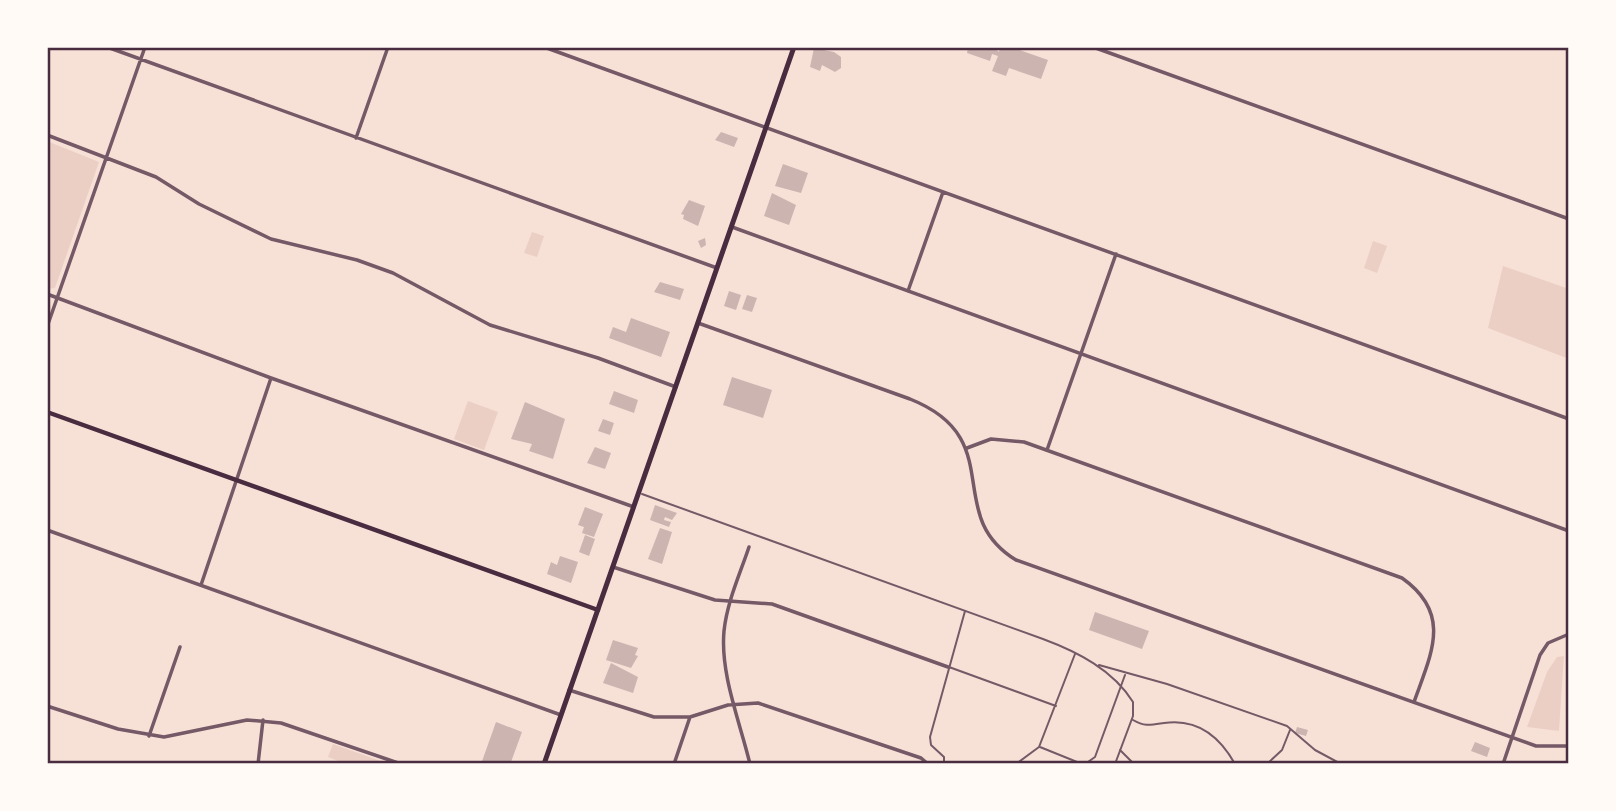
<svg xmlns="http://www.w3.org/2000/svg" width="1616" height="811" font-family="Figtree,sans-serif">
<rect width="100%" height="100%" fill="#f7e1d7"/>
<path fill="#ebcfc5" d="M47,141L99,162L55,288L47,289Z
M532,232L544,236L537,257L524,253Z
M1373,241L1387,246L1377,273L1364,268Z
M1503,266L1569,289V359L1488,328Z
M468,401L498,412L484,450L454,439Z
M1564,656L1559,731L1527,727L1547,672L1557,657Z
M333,744L389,764H346L328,757Z"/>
<path fill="#ccb4b1" d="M968,47H994L999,52L1000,47H1011L1048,60L1041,79L1009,68L1006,76L992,71L998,56L992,54L990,61L967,53Z
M814,48L834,52L841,57V68L835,72L822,65L820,71L810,67Z
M721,132L738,138L734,147L715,140Z
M783,164L808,173L801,193L775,186Z
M772,193L796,205L789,225L764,216Z
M689,200L705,206L698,226L683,219L684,215L681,214Z
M705,238L706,245L701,248L698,241Z
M660,282L684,289L680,300L654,292Z
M729,291L741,295L736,310L724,306Z
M747,295L757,298L752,312L742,309Z
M631,318L670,332L661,357L609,338L613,327L626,332Z
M732,377L772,390L763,418L723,405Z
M614,391L638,400L634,413L609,404Z
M525,402L565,419L553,459L529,451L532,444L511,439Z
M603,419L614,423L610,435L598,431Z
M595,447L611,453L605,469L587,463Z
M655,505L677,513L672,520L665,517L664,520L671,522L669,527L650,520Z
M585,507L603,514L594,537L582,533L584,527L578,525Z
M660,528L672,532L662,564L648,559Z
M585,535L595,539L589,556L579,552Z
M560,556L578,562L571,583L547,574L551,562L557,565Z
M1095,612L1149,631L1142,649L1089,630Z
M613,640L638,648L635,655L638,656L631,668L606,660Z
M611,663L638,677L633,693L603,683Z
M496,722L522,732L511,762L481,764Z
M1297,727L1308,730L1306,736L1295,733Z
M1475,742L1490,748L1487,757L1471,751Z"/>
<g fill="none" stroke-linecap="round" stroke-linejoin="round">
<path stroke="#755966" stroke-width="2" d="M642,494L1043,639C1078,652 1113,670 1133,702V716L1115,764
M1099,665L1167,684L1287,726L1315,750L1341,764
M949,667L1056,706
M1133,720C1145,727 1151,725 1164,723C1198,718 1220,737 1235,764
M1040,747L1082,764
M1120,750L1134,764
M944,764V757L931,745L930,737L965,611
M1016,764L1039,747L1075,654
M1085,764L1095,757L1125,675
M1267,764L1282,750L1290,730"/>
<path stroke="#755966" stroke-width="3.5" d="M107,47L717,268
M544,47L1569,419
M1093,47L1569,219
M47,135L156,177L199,204L271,239L357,260L393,273L490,325L598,358L676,387
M356,138L388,47
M732,227L1569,531
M908,291L943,192
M47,294L271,378L634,507
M698,323L910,399C1010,439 941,514 1016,560L1536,746H1569
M47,327L145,47
M967,448L991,439L1024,442L1402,578C1453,614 1431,654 1414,702
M1047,450L1116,254
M47,530L561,715
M749,547C740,574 727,602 724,631C720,674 740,722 750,764
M613,567L715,600L772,604L948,667
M201,585L271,378
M569,690L654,717H690L728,705L758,703L921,758L928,764
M47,706L118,729L164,737L247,720L281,723L401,764
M149,736L180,647
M258,764L263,720
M674,764L690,717
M1503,764L1540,655L1548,643L1569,634"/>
<path stroke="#4a2c40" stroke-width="4.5" d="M47,412L598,610"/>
<path stroke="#4a2c40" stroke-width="5" d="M544,764L794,47"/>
</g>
<rect width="1616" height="811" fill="none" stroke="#fffaf5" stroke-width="98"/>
<rect x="49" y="49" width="1518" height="713" fill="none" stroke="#4a2c40" stroke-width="2.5"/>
</svg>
